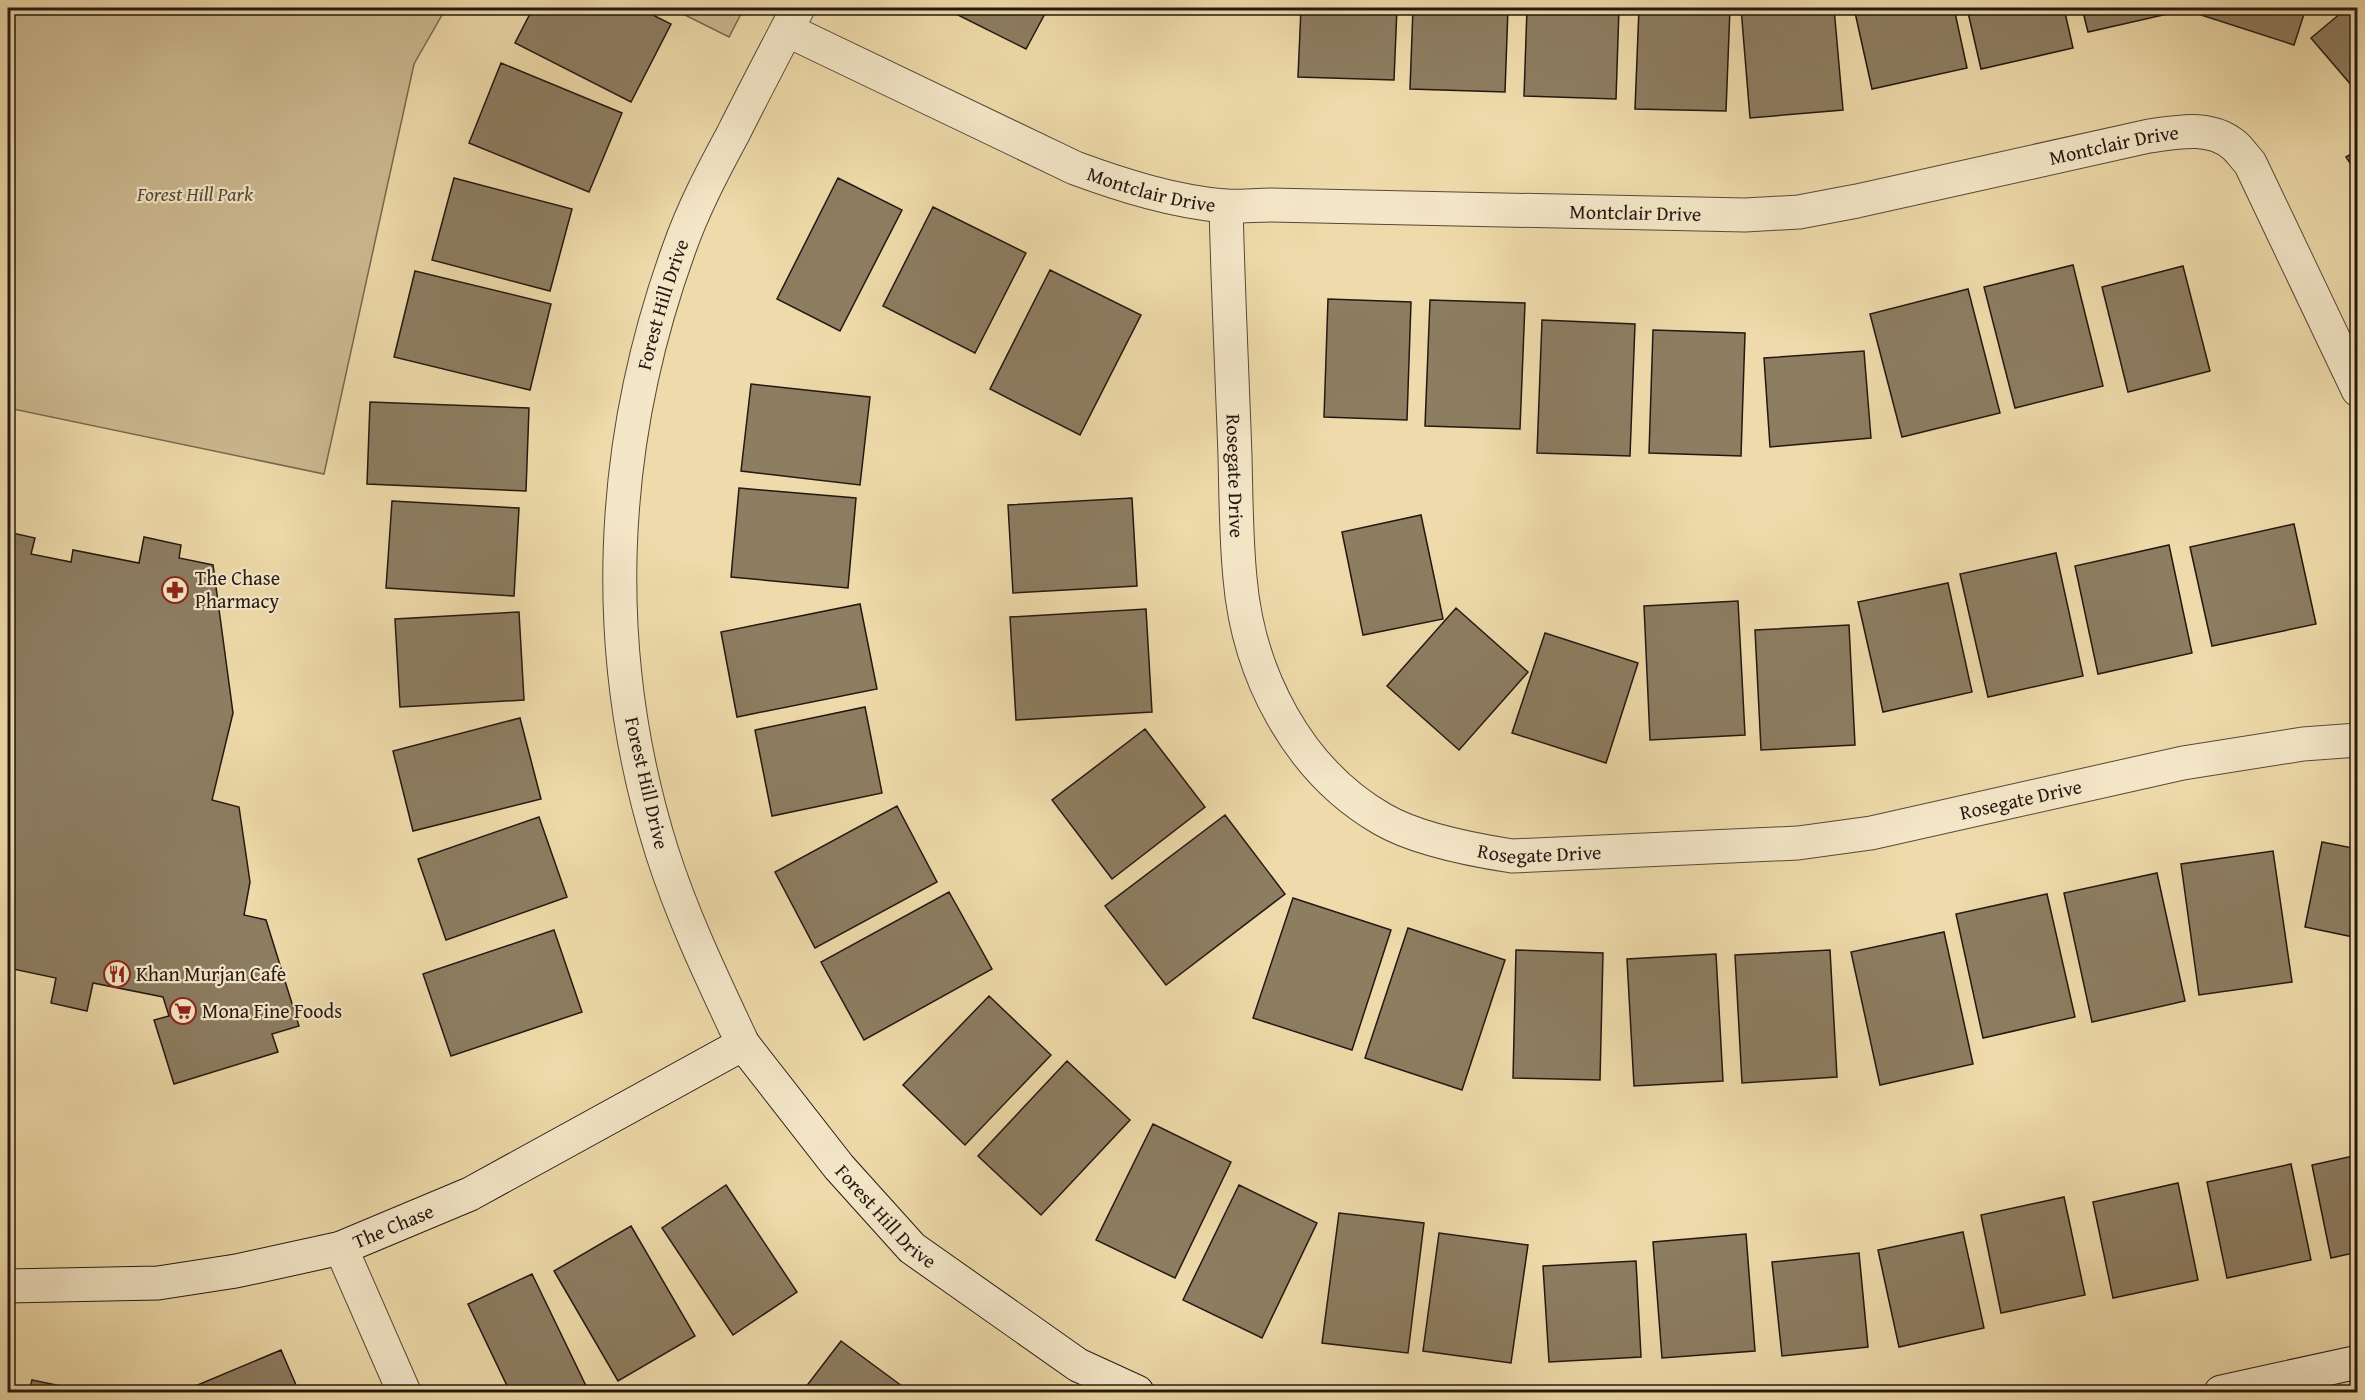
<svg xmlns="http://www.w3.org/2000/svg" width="2365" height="1400" font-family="'Gentium Book Plus',serif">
<rect width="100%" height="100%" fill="#eedaaa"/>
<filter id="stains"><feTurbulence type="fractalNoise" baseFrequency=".00333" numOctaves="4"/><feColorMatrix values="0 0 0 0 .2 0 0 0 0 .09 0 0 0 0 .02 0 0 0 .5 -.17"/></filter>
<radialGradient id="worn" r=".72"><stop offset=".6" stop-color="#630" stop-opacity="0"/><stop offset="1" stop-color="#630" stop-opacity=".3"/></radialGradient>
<path fill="#ccb990" stroke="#786851" stroke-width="1.5" d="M8,8H446L414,64L324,474L8,408Z
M671,8H744L729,37Z"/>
<path fill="#8d7d61" stroke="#241812" stroke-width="1.5" d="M533,8H639L671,24L631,102L515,43Z
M944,8H1048L1026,49Z
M1301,8H1397L1394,80L1298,77Z
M1413,8H1508L1505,92L1410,89Z
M1527,8H1619L1616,99L1524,96Z
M1639,8H1730L1726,111L1635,109Z
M1741,8H1834L1843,110L1750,118Z
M1854,8H1954L1967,68L1872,89Z
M1967,8H2064L2073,48L1981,69Z
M2082,8H2181V11L2088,32Z
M2197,8H2306L2294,45L2195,13Z
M2347,8H2358V93L2311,38Z
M501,63L622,113L589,192L469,143Z
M2358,150V175L2346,157Z
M454,178L572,209L550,291L432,260Z
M838,178L902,210L840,331L777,299Z
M933,207L1026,253L975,353L883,306Z
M2073,265L2103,386L2015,408L1984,287Z
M2183,266L2210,371L2128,392L2102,287Z
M1050,270L1141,315L1080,435L990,389Z
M415,271L551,304L530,390L394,357Z
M1968,289L2000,413L1902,437L1870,314Z
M1328,299L1411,302L1407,420L1324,417Z
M1430,300L1525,303L1520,429L1425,426Z
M1542,320L1635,324L1630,456L1537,453Z
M1653,330L1745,333L1741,456L1649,453Z
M1864,351L1871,438L1770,447L1764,358Z
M751,384L870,397L860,485L741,471Z
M370,402L529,408L526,491L367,484Z
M739,488L856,498L848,588L731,577Z
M1132,498L1137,586L1013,593L1008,505Z
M392,501L519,508L514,596L386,588Z
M1421,515L1443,619L1363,635L1342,532Z
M2294,524L2316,624L2212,646L2190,547Z
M8,532L35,538L31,554L71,562L73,550L139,563L144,537L181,545L179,558L213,565L233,713L212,800L239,807L250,882L244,915L266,920L299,1026L272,1034L278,1052L174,1084L154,1020L169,1016L163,997L93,983L87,1011L51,1003L56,978L8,968Z
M2169,545L2192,653L2098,674L2075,566Z
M2056,553L2083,676L1988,697L1960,574Z
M1948,583L1972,692L1883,712L1858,602Z
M1738,601L1745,735L1650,740L1644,606Z
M860,604L877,689L737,717L721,632Z
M1456,608L1528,672L1459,750L1387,686Z
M1146,609L1152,712L1016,720L1010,617Z
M519,612L524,700L400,707L395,619Z
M1849,625L1855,745L1761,750L1755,630Z
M1545,633L1638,663L1606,763L1512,733Z
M865,707L882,793L772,816L755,730Z
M520,718L541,799L413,831L393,751Z
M1145,729L1205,807L1112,879L1052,800Z
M897,806L937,882L815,948L775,872Z
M1225,815L1285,894L1166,985L1105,906Z
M539,817L567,897L446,940L418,859Z
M2322,842L2358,849V938L2305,927Z
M2273,851L2292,982L2199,995L2181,864Z
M2157,873L2185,1001L2092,1022L2064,893Z
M949,892L992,969L864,1040L821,962Z
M2047,894L2075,1017L1983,1038L1956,914Z
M1293,898L1391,930L1352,1050L1253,1018Z
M1408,928L1505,960L1462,1090L1365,1058Z
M554,930L582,1012L451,1056L423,974Z
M1944,932L1973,1064L1880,1085L1851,952Z
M1516,950L1603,953L1600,1080L1513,1078Z
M1830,950L1837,1077L1742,1083L1735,955Z
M1716,954L1723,1081L1634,1086L1627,959Z
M989,996L1051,1055L965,1145L903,1085Z
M1067,1061L1130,1120L1041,1215L978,1156Z
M1153,1124L1231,1162L1175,1278L1096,1240Z
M2358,1155V1252L2331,1258L2312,1165Z
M2291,1164L2311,1260L2227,1278L2207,1182Z
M2178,1183L2198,1280L2113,1298L2093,1202Z
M726,1185L797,1292L733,1335L662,1228Z
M1239,1185L1317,1223L1262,1338L1183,1300Z
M2064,1197L2085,1295L2001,1313L1981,1215Z
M1339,1213L1424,1223L1408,1353L1322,1343Z
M631,1226L695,1336L618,1381L554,1271Z
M1963,1232L1984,1328L1899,1347L1878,1250Z
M1439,1233L1528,1245L1511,1363L1423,1351Z
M1746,1234L1755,1351L1662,1358L1653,1242Z
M1859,1253L1868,1347L1782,1356L1772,1262Z
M1636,1261L1641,1357L1549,1362L1543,1266Z
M532,1274L589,1392H510L468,1304Z
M841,1341L910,1392H802Z
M281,1350L299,1392H181Z
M32,1380L90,1392H29Z"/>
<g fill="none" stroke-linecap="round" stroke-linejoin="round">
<defs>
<g id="street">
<path id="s1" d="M787,30L1075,168C1124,186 1172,201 1224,206C1239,207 1256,205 1271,205L1745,215L1799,212L1857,201L2149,136C2178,132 2210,125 2234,145C2240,150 2245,158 2250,163L2358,390"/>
<path id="s2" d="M1226,206C1228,289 1232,372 1235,456C1236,496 1236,538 1240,578C1248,673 1297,770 1382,819C1416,839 1473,850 1512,856L1798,843L1871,833L2183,763L2303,744L2358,740"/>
<path id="s3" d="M743,1044C714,982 683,918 662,852C599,652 608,445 679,249C693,209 713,171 733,134C754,92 776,50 798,8"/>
<path d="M341,1248L404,1392"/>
</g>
<g id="secondary">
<path id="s4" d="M8,1286L158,1283L236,1271L341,1248L470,1194L743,1044L839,1167L912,1248L1078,1365L1137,1392"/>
<path d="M2221,1392L2358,1362"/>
</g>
</defs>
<use href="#street" stroke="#564838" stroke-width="35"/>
<use href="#secondary" stroke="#241812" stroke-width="35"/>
<use href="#street" stroke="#f4e7c8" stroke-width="33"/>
<use href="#secondary" stroke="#f4e7c8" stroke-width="33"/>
</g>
<defs>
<symbol id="pharmacy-ring" viewBox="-11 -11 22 22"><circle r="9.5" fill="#f4e7c8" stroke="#8f2418" stroke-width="1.5"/><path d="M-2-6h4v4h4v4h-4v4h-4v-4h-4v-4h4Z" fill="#8f2418"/></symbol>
<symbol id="restaurant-ring" viewBox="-11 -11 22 22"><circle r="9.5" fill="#f4e7c8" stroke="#8f2418" stroke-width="1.5"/><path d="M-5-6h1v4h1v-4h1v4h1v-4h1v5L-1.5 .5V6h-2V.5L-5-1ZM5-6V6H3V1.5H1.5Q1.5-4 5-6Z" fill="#8f2418"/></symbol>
<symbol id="supermarket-ring" viewBox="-11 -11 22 22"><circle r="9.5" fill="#f4e7c8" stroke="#8f2418" stroke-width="1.5"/><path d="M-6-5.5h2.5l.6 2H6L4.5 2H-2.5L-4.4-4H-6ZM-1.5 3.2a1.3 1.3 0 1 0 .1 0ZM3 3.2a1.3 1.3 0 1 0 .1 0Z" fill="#8f2418"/></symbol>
</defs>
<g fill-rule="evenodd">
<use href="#pharmacy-ring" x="160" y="575" width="30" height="30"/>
<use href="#restaurant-ring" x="102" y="959" width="30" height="30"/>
<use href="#supermarket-ring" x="168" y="996" width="30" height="30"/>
</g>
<g text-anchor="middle" stroke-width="4.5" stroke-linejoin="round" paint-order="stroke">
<g font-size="20" fill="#241812" stroke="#f4e7c8">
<text dy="7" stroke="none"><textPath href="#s1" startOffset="1371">Montclair Drive</textPath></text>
<text dy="7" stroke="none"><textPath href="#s1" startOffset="399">Montclair Drive</textPath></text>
<text dy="7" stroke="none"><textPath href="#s1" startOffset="885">Montclair Drive</textPath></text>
<text dy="7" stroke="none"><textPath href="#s3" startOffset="765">Forest Hill Drive</textPath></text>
<text dy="7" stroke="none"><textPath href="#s2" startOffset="270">Rosegate Drive</textPath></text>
<text transform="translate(647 783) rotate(77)" y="7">Forest Hill Drive</text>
<text dy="7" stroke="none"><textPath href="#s2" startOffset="1312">Rosegate Drive</textPath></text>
<text dy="7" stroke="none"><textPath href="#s2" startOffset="826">Rosegate Drive</textPath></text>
<text dy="7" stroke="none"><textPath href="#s4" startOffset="1012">Forest Hill Drive</textPath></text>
<text dy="7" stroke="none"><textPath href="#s4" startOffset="393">The Chase</textPath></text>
</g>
<g font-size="20" font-style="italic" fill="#564838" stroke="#f4e7c8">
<text x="195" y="201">Forest Hill Park</text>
</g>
<g font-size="20" fill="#241812" stroke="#f4e7c8" text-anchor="start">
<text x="195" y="585">The Chase<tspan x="195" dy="23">Pharmacy</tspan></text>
<text x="136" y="981">Khan Murjan Cafe</text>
<text x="202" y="1018">Mona Fine Foods</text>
</g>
</g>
<rect width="2365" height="1400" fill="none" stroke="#eedaaa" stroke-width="30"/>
<rect x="9" y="9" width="2347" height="1382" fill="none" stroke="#241812" stroke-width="3"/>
<rect x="15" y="15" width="2335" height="1370" fill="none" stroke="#241812" stroke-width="1.5"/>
<rect width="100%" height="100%" filter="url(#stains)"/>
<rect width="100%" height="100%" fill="url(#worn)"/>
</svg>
